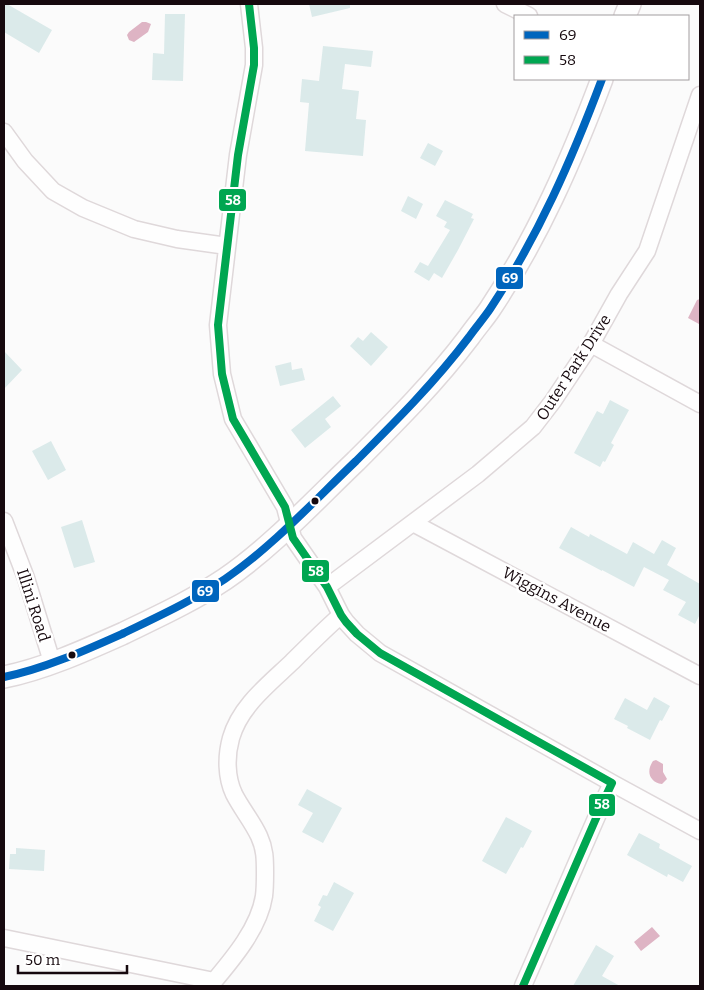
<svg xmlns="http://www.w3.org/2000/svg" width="704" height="990" font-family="Bitter,serif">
<rect width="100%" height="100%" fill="#fbfbfb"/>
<path fill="#deb4c4" d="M142,22H146L151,24L148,32L134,42L129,40L127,35L129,32Z
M700,299V321L699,324L688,318L697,300Z
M656,760L663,764V772L667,779L662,784C649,782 646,771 653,761Z
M652,927L660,936L641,951L634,942Z"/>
<path fill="#dbeaea" d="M4,4H7L52,30L39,53L4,32Z
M309,4H350V8L312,17Z
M165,14H185L183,81L152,80L153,53L164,54Z
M323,46L373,51L371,67L345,64L342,89L359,91L356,119L366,120L363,156L305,151L309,103L300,102L302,79L319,81Z
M428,143L443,151L435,166L420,158Z
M408,196L423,204L416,219L401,211Z
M445,200L473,214L471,218L474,219L458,250L442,278L434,273L429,281L414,272L420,262L428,266L450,230L444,227L447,222L436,216Z
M371,332L388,347L371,366L350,346L358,337L363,341Z
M4,351L22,370L4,389Z
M291,362L292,370L302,368L305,380L280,386L275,366Z
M333,396L341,406L325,419L331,427L305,448L291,430Z
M610,400L629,410L611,443L614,445L605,462L603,461L600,467L574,453L597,411L603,414Z
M51,441L66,470L48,480L32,451Z
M82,520L95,562L74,568L61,527Z
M571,527L589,537L590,534L627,554L633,542L654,554L662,540L676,548L667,565L700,584V614L695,624L678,615L686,602L663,590L669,580L644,567L634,587L602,570V571L559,548Z
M654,697L670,706L662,721L660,720L650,740L627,728L628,726L614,719L625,698L647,710Z
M307,789L342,808L323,843L302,832L313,813L298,805Z
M506,817L532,831L523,848L521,847L506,874L482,861Z
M639,833L660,844L659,848L692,866L683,882L668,874L667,877L627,855Z
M16,848L45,850L44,871L9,869L10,854H16Z
M334,882L354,893L333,931L314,921L321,907L318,905L323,895L327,896Z
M596,945L614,956L602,976L620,986H573Z"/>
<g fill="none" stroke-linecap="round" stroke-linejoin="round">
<defs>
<path id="minor" d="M249,4L254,48V65L238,155L218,325L222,374L233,419L285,507L293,538L327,587L341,615L346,622L357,634L380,653L612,783L604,800L523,986
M505,4L529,16
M4,132L25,161L53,191L83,208L134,229L177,239L227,246
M591,344L700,404
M4,521L26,578L52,662
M413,523L700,676
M327,587L478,474L533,427L553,401L591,344L619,294L647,251L700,95
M612,783L700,831
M4,938L214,981
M210,986C231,961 259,929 264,896C265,888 265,881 265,873C265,859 265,849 259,836C252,821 241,808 234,794C226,777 226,756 231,738C240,706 269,684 292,662C308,646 324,630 341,615"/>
<path id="tertiary" d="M625,16L630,4
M4,677C44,669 86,650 124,633C159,616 192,601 225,579C273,546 314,501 356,461C396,421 435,382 469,337C476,327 484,318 490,309C538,237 572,159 602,79"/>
</defs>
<use href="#minor" stroke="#dfd8da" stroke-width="19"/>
<use href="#tertiary" stroke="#dfd8da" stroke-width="24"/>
<use href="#minor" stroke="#fefefe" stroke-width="16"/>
<use href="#tertiary" stroke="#fefefe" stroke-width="21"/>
<defs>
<path id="bus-1" d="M4,677C44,669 86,650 124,633C159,616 192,601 225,579C273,546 314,501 356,461C396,421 435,382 469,337C476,327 484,318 490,309C538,237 572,159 602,79"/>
<path id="bus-2" d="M249,4L254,48V65L238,155L218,325L222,374L233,419L285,507L293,538L327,587L341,615L346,622L357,634L380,653L612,783L604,800L523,986"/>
</defs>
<use href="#bus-1" stroke="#fff" stroke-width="11"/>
<use href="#bus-2" stroke="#fff" stroke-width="11"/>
<use href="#bus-1" stroke="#0065bd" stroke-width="8"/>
<use href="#bus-2" stroke="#00a651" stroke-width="8"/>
</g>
<g fill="#16090e" stroke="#fff" stroke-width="2">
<circle cx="315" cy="501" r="4.5"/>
<circle cx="72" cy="655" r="4.5"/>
</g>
<g text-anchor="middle" stroke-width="5" stroke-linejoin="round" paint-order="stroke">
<g font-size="16" fill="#16090e" stroke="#fff">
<text transform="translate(573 367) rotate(-57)" y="6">Outer Park Drive</text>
<text transform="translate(557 599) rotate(28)" y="6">Wiggins Avenue</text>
<text transform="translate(34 605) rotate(72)" y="6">Illini Road</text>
</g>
</g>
<g stroke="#fff" stroke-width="2">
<rect x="218" y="188" width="29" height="24" rx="5" fill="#00a651"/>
<rect x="495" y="266" width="29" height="24" rx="5" fill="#0065bd"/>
<rect x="301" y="559" width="29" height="24" rx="5" fill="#00a651"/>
<rect x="191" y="579" width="29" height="24" rx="5" fill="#0065bd"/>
<rect x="588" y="793" width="28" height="24" rx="5" fill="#00a651"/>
</g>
<g font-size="14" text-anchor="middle" font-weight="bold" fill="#fff">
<text x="233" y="205">58</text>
<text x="510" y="283">69</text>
<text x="316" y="576">58</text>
<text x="205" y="596">69</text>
<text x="602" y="809">58</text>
</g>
<rect width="704" height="990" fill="none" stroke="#16090e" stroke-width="10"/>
<rect x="514" y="15" width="175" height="65" fill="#ffffff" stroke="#a29d9f"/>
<rect x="524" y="31" width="25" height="8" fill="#0065bd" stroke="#a29d9f"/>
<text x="559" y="40" font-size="15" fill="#16090e">69</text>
<rect x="524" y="56" width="25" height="8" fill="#00a651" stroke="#a29d9f"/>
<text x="559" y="65" font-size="15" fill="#16090e">58</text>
<path d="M18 965v8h109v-8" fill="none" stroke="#16090e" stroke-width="2.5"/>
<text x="25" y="965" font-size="15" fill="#16090e" stroke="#ffffff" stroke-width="4" paint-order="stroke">50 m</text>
</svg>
